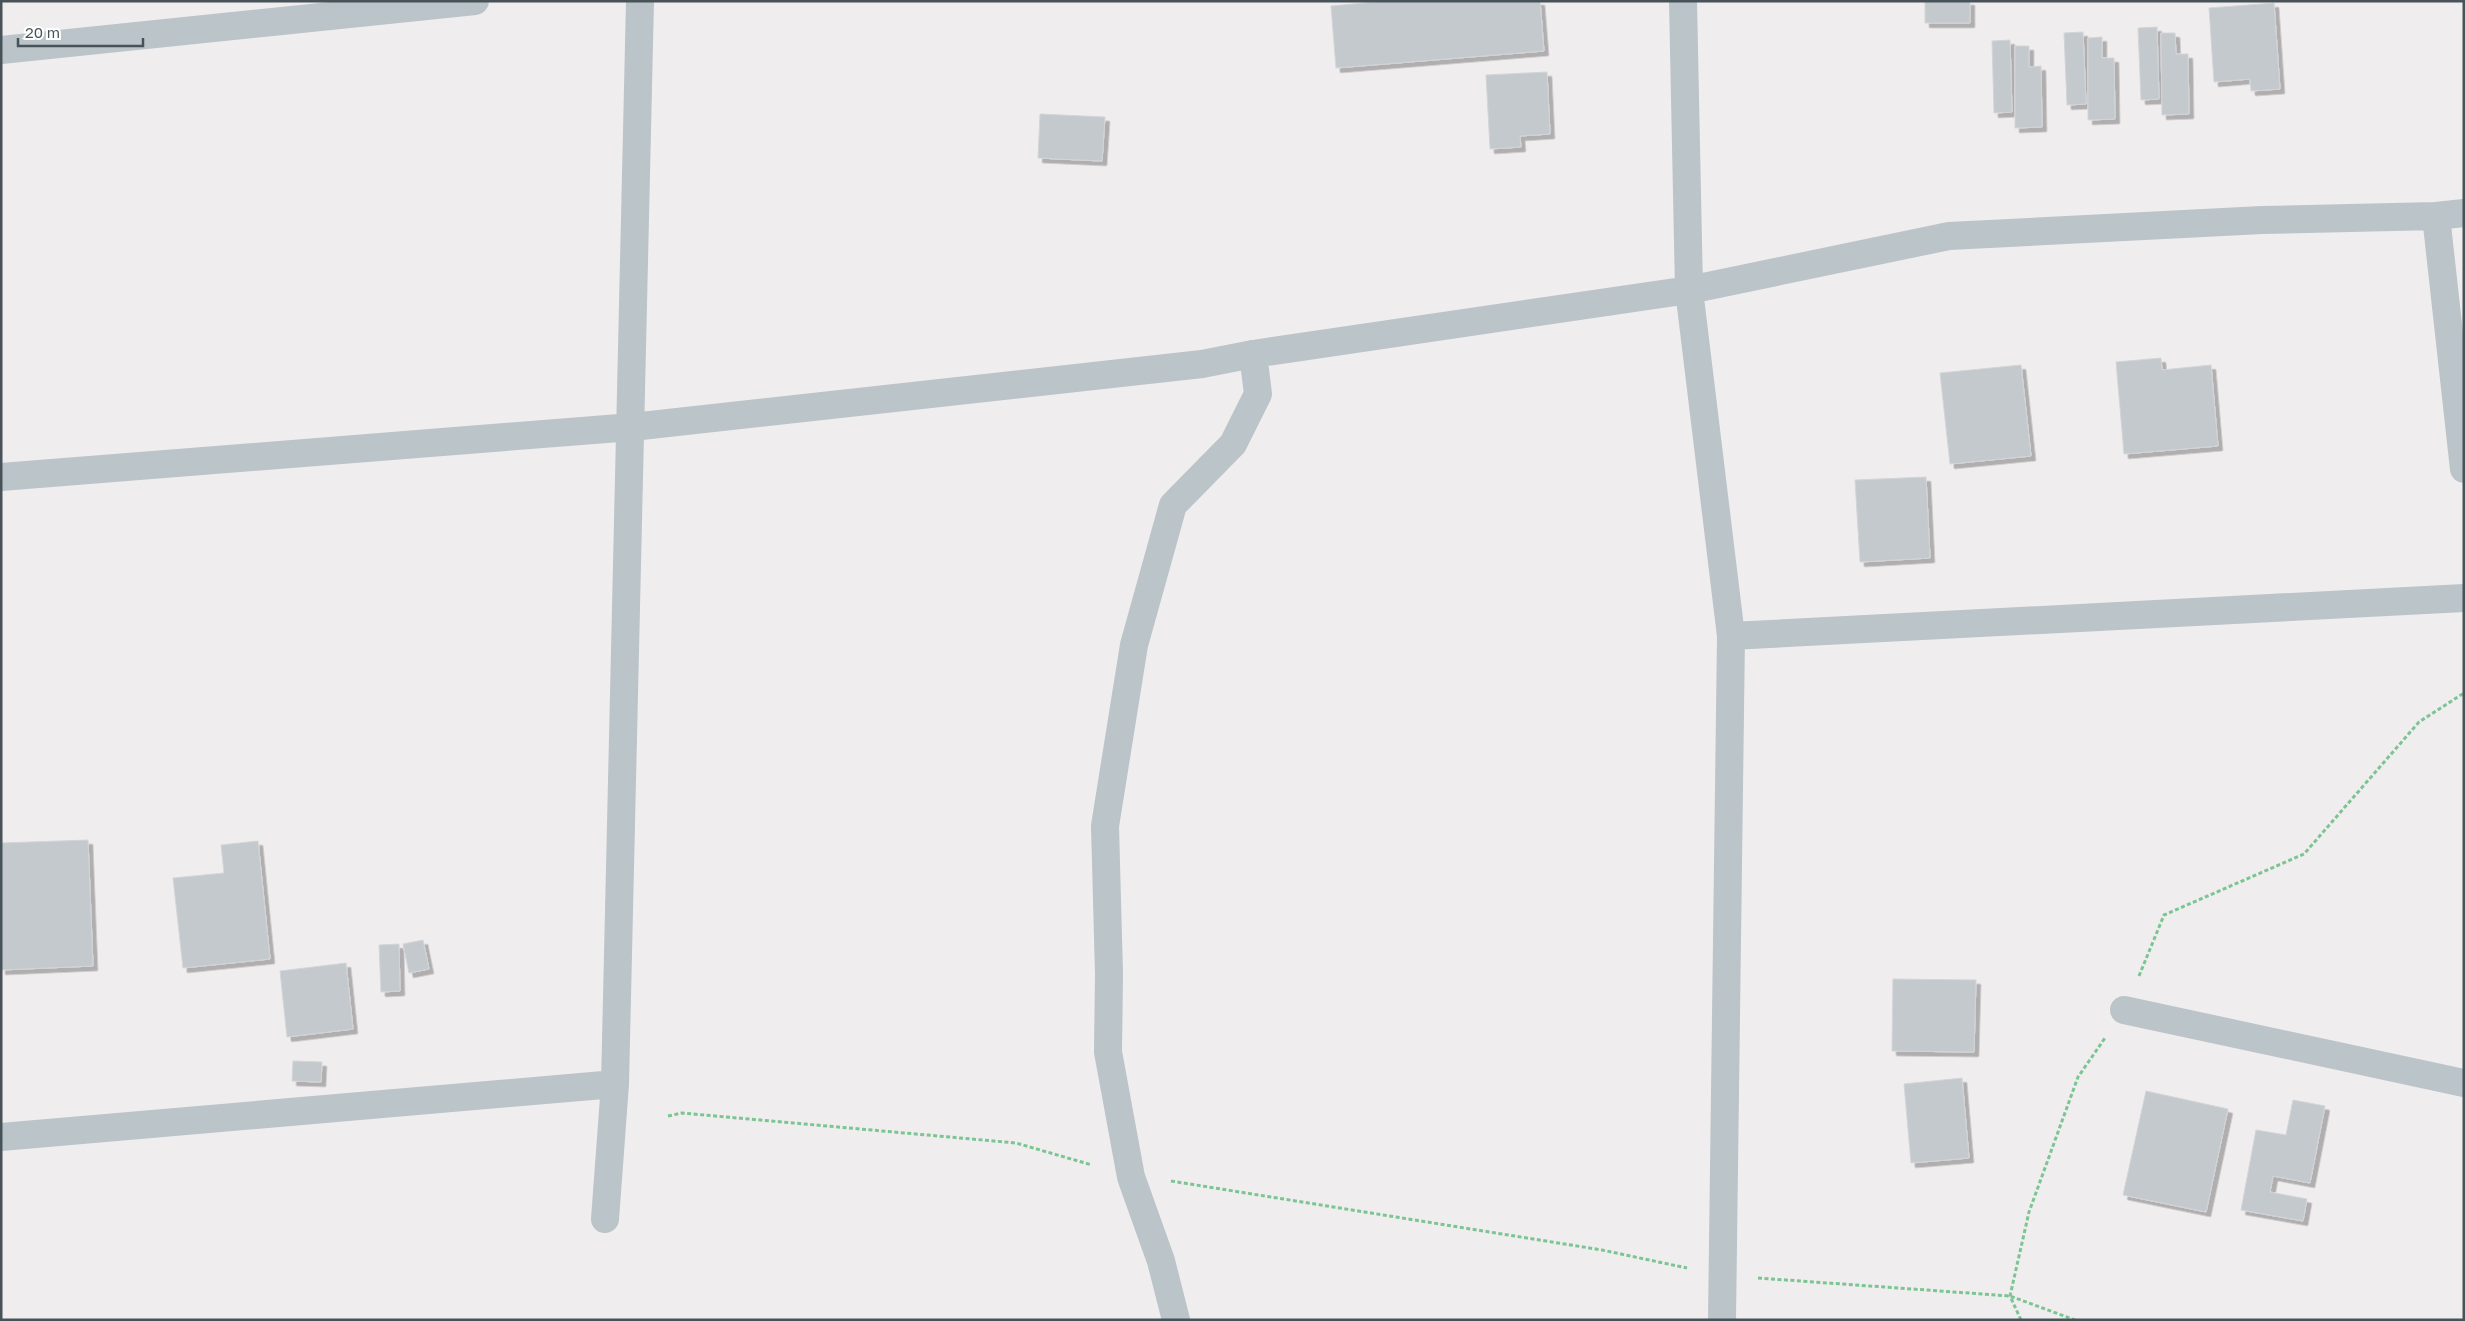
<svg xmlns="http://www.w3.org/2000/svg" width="2465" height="1321" font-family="'Golos Text',sans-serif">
<defs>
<filter id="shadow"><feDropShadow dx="4.5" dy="4.5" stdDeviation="0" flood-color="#0004"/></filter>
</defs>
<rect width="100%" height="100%" fill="#f0edee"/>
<path fill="#c4c9cd" stroke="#d2d5d8" filter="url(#shadow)" d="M1386,1H1540L1544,51L1336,68L1331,6Z
M1925,1H1970V23H1925Z
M2274,3L2280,89L2251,91L2250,79L2214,82L2209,8Z
M2157,27L2159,99L2141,100L2138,28Z
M2083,32L2086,104L2067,105L2064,33Z
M2161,33H2175L2176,54H2188L2189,114L2162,115Z
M2102,37V58H2114L2115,119L2088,120V38Z
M2010,40L2012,112L1994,113L1992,41Z
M2015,46H2029V67L2041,66L2042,127L2015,128Z
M1547,72L1550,134L1520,136L1521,147L1490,149L1486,75Z
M1040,114L1105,117L1102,161L1038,158Z
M2161,358L2162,370L2211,365L2218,446L2124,454L2116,362Z
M2021,365L2031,456L1950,464L1940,373Z
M1926,477L1930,558L1860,562L1855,480Z
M88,840L93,966L1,970V843Z
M258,841L270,959L183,968L173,878L224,873L221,845Z
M423,940L429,969L409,973L403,944Z
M399,944L400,991L381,992L379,945Z
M346,963L353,1029L287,1037L280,971Z
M1893,979L1976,980L1974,1052L1892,1051Z
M293,1061L322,1062L321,1082L292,1081Z
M1962,1078L1969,1158L1911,1163L1904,1084Z
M2146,1091L2228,1109L2206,1212L2123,1195Z
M2293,1100L2325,1106L2310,1183L2273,1176L2270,1192L2307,1199L2303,1221L2241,1210L2256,1130L2286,1135Z"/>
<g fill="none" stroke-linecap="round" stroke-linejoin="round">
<path stroke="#7ac593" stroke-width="3" stroke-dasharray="4 2.5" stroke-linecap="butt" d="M2139,976L2164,915L2304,854L2419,722L2464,693
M668,1116L682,1113L1016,1143L1092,1165
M1171,1181L1602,1250L1687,1268
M1758,1278L2010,1296L2075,1320
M2021,1320L2010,1296L2029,1212L2078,1077L2105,1038"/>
<path stroke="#bac4c9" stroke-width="28" d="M1683,1L1689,290L1731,636L1722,1320
M1,50L475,1
M2436,216L2464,469
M1,477L632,427L1202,364L1253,354L1689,290L1949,236L2262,220L2436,216L2464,213
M1731,636L2464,598
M2124,1010L2464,1083
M1,1137L615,1084
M605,1219L615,1084L640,1
M1176,1320L1161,1261L1131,1177L1108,1052L1109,974L1105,826L1134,645L1173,505L1233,444L1258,394L1253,354"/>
</g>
<rect width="2465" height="1321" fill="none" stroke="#475359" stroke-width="5"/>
<path d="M18 38v8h125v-8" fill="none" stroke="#475359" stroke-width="2.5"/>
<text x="25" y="38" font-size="15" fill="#475359" stroke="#ffffff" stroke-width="4" paint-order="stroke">20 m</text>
</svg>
